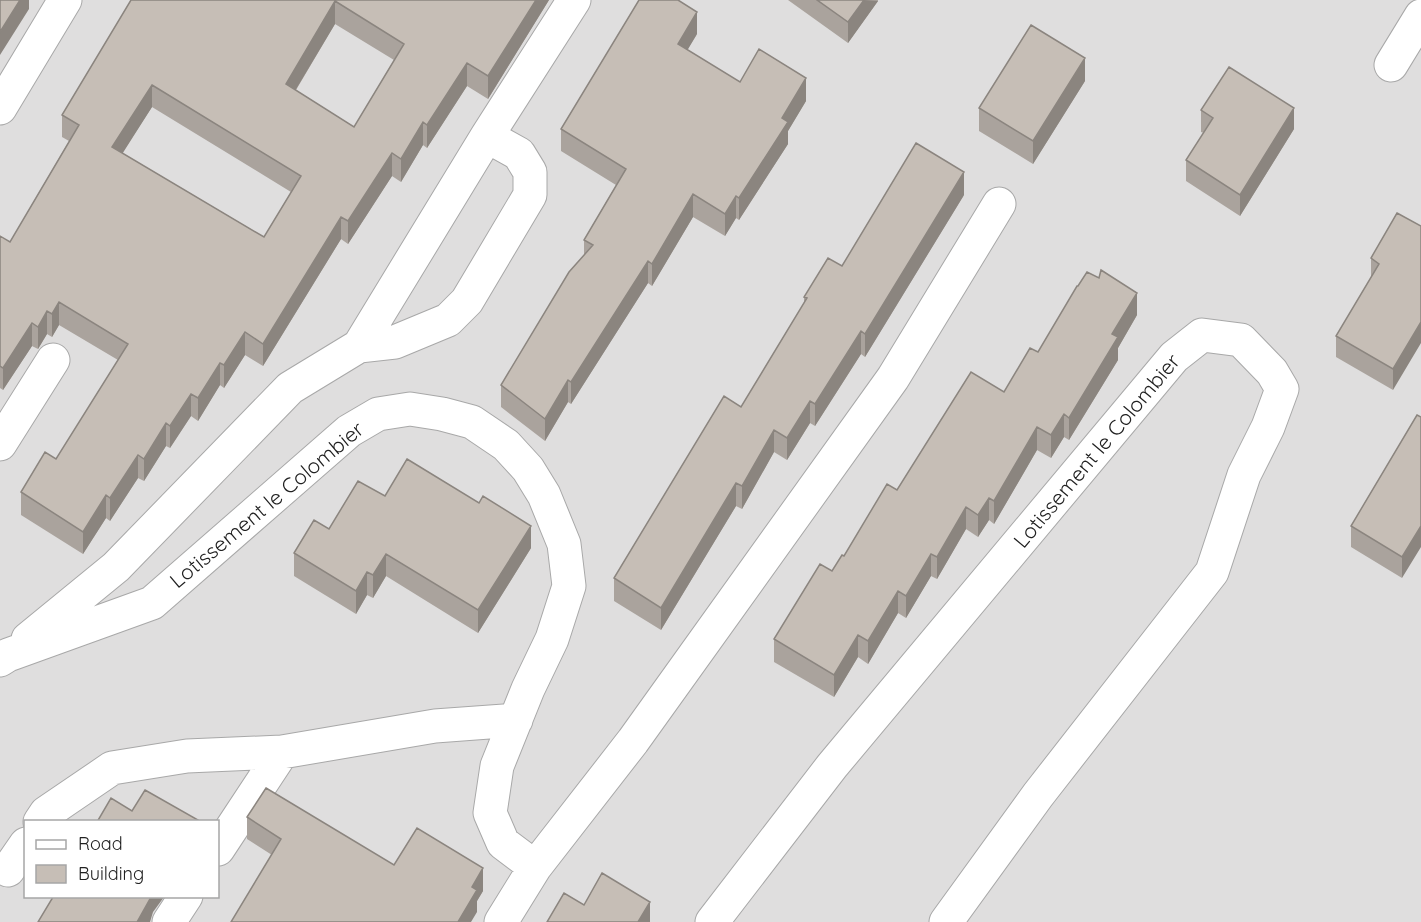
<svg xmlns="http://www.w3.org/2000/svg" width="1421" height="922" font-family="Quicksand,sans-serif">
<rect width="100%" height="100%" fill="#f1efe7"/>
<path fill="#dfdede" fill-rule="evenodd" d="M0,0H1421V922H0ZM26,822H218V896H26Z"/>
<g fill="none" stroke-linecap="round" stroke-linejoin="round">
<defs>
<path id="street" d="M1391,65L1421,16
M0,108L65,0
M359,346L395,342L448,320L467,301L530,195V172L519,154L487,136
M0,444L53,360
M28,639L116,567L290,388L359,346L487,136L574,0
M0,660L8,655L152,603L349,431L378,414L410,409L442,414L472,422L506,445L528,469L544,495L564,544L569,586L552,639L528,689L497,766L490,813L503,843L535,867L501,922
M40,822L46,813L112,768L187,756L282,752L435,726L516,720
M218,849L282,752
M535,867L633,741L893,378L999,204
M8,870L26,844
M169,922L186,896
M712,922L832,766L1174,357L1202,335L1241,340L1272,372L1282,389L1268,427L1244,475L1212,572L1038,795L946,922"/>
</defs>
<use href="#street" stroke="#a8a8a8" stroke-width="35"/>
<use href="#street" stroke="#fff" stroke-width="33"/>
</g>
<path fill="#aaa39d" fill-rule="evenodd" d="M131,0H549L488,99L467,86L427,148L423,145L401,182L392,176L348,244L341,239L263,366L245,355L224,388L220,385L198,421L191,416L170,448L166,446L144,481L138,478L110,521L106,518L83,554L21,515V492L56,459L118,360L59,325L52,337L47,334L38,349L32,346L3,390L0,388V236L10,242L69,141L62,137V115ZM335,24L394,60L354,127L296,90ZM152,107L291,192L264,237L122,153Z
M788,0H878V1L848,43Z
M697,34L687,50L740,82L806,101L788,131V144L739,220L736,218L725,236L693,217L652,286L648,283L571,404L568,402L545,441L501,407V385L584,255V240L616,185L561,151V129Z
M1085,81L1033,164L979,131V108Z
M1201,110L1294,129L1240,216L1186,181V160L1204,133L1201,132Z
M964,195L865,357L861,354L815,426L810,423L787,460L774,452L742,509L736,506L661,630L614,601V578L741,407L804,303V297Z
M1397,213L1393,390L1336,357V336L1371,278V258Z
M1099,278L1137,315L1118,348V360L1069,440L1064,437L1051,458L1037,450L994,524L989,520L978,537L966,529L937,579L931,576L906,618L898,613L868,664L858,657L834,697L774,662V639L832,571L897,490L1004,392L1038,352L1078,286Z
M1417,415L1402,578L1351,547V526Z
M385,496L531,548L478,633L386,576L373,598L367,595L356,614L294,576V553Z
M247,817L394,865L483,891L477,901V912L272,855L247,839Z"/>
<path fill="#8b857f" d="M20,0H29V9L0,55V32Z
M536,0H549L488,99V76Z
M864,0L878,1L848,43V22Z
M335,1V24L286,106V84Z
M697,12V34L678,66V44Z
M1085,58V81L1033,164V141Z
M467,63V86L427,148V125Z
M806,78V101L788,131V144L739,220V198L782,118Z
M152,85V107L112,170V147Z
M1294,108V129L1240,216V195Z
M423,122V145L401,182V159Z
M392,153V176L348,244V221Z
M964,172V195L865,357V334Z
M693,194V217L652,286V264Z
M736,196V218L725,236V214Z
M341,217V239L263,366V344Z
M648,261V283L571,404V382Z
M1137,293V315L1118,348V360L1069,440V418L1112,334Z
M59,302V325L52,337V314Z
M47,311V334L38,349V327Z
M1421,322V343L1393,390V369Z
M32,323V346L3,390V368Z
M861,331V354L815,426V404Z
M245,332V355L224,388V365Z
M220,363V385L198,421V398Z
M568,380V402L545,441V419Z
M191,394V416L170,448V426Z
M810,401V423L787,460V438Z
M1064,414V437L1051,458V435Z
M166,423V446L144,481V459Z
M1037,427V450L994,524V501Z
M774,430V452L742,509V486Z
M138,455V478L110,521V498Z
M736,483V506L661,630V608Z
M106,495V518L83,554V532Z
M989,498V520L978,537V515Z
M966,507V529L937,579V557Z
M531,526V548L478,633V610Z
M1421,526V547L1402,578V557Z
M386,554V576L373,598V575Z
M931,554V576L906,618V596Z
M367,572V595L356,614V591Z
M898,591V613L868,664V641Z
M858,635V657L834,697V675Z
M483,868V891L477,901V912L471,922H458L472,887Z
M151,897H164L153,912L150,922H137Z
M650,902V922H638Z"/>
<path fill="#c6beb6" stroke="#8b857f" stroke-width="1.5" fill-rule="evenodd" d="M0,0H20L0,32Z
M131,0H536L488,76L467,63L427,125L423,122L401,159L392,153L348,221L341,217L263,344L245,332L224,365L220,363L198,398L191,394L170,426L166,423L144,459L138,455L110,498L106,495L83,532L21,492L45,452L56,459L128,344L59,302L52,314L47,311L38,327L32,323L3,368L0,366V236L10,242L79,125L62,115ZM335,1L404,44L354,127L286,84ZM152,85L301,176L264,237L112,147Z
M639,0H678L697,12L678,44L740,82L759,49L806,78L782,118L788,122L739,198L736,196L725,214L693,194L652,264L648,261L571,382L568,380L545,419L501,385L569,272L593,245L584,240L626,169L561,129Z
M817,0H864L848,22Z
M1031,25L1085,58L1033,141L979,108Z
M1229,67L1294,108L1240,195L1186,160L1213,118L1201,110Z
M916,143L964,172L865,334L861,331L815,404L810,401L787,438L774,430L742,486L736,483L661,608L614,578L724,396L741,407L807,298L804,297L828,258L842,266Z
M1397,213L1421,226V322L1393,369L1336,336L1379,264L1371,258Z
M1101,270L1137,293L1112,334L1118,337L1069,418L1064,414L1051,435L1037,427L994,501L989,498L978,515L966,507L937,557L931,554L906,596L898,591L868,641L858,635L834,675L774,639L820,564L832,571L842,555L844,556L887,484L897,490L971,372L1004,392L1030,348L1038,352L1077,286H1078L1087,272L1099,278Z
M1417,415L1421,417V526L1402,557L1351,526Z
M407,459L479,503L483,496L531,526L478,610L386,554L373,575L367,572L356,591L294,553L314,520L329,529L358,481L385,496Z
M266,788L394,865L417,828L483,868L472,887L477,890L458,922H231L281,839L247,817Z
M145,790L198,820L197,822H97L111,798L132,811Z
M602,873L650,902L638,922H547L564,893L584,905Z
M53,897H151L137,922H38Z"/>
<g text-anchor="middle" stroke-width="4.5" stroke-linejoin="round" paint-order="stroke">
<g font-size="21" fill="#212121" stroke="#fff">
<text transform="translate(1097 451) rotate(-50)" y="7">Lotissement le Colombier</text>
<text transform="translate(267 505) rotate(-40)" y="7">Lotissement le Colombier</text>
</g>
</g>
<rect x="24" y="820" width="195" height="78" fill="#ffffff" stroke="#a6a6a6" stroke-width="1.5"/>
<rect x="36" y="840" width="30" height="9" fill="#ffffff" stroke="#a6a6a6" stroke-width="1.5"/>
<text x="78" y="850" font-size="18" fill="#212121">Road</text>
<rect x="36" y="865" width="30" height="18" fill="#c6beb6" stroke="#a6a6a6" stroke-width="1.5"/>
<text x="78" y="880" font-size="18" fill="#212121">Building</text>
</svg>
